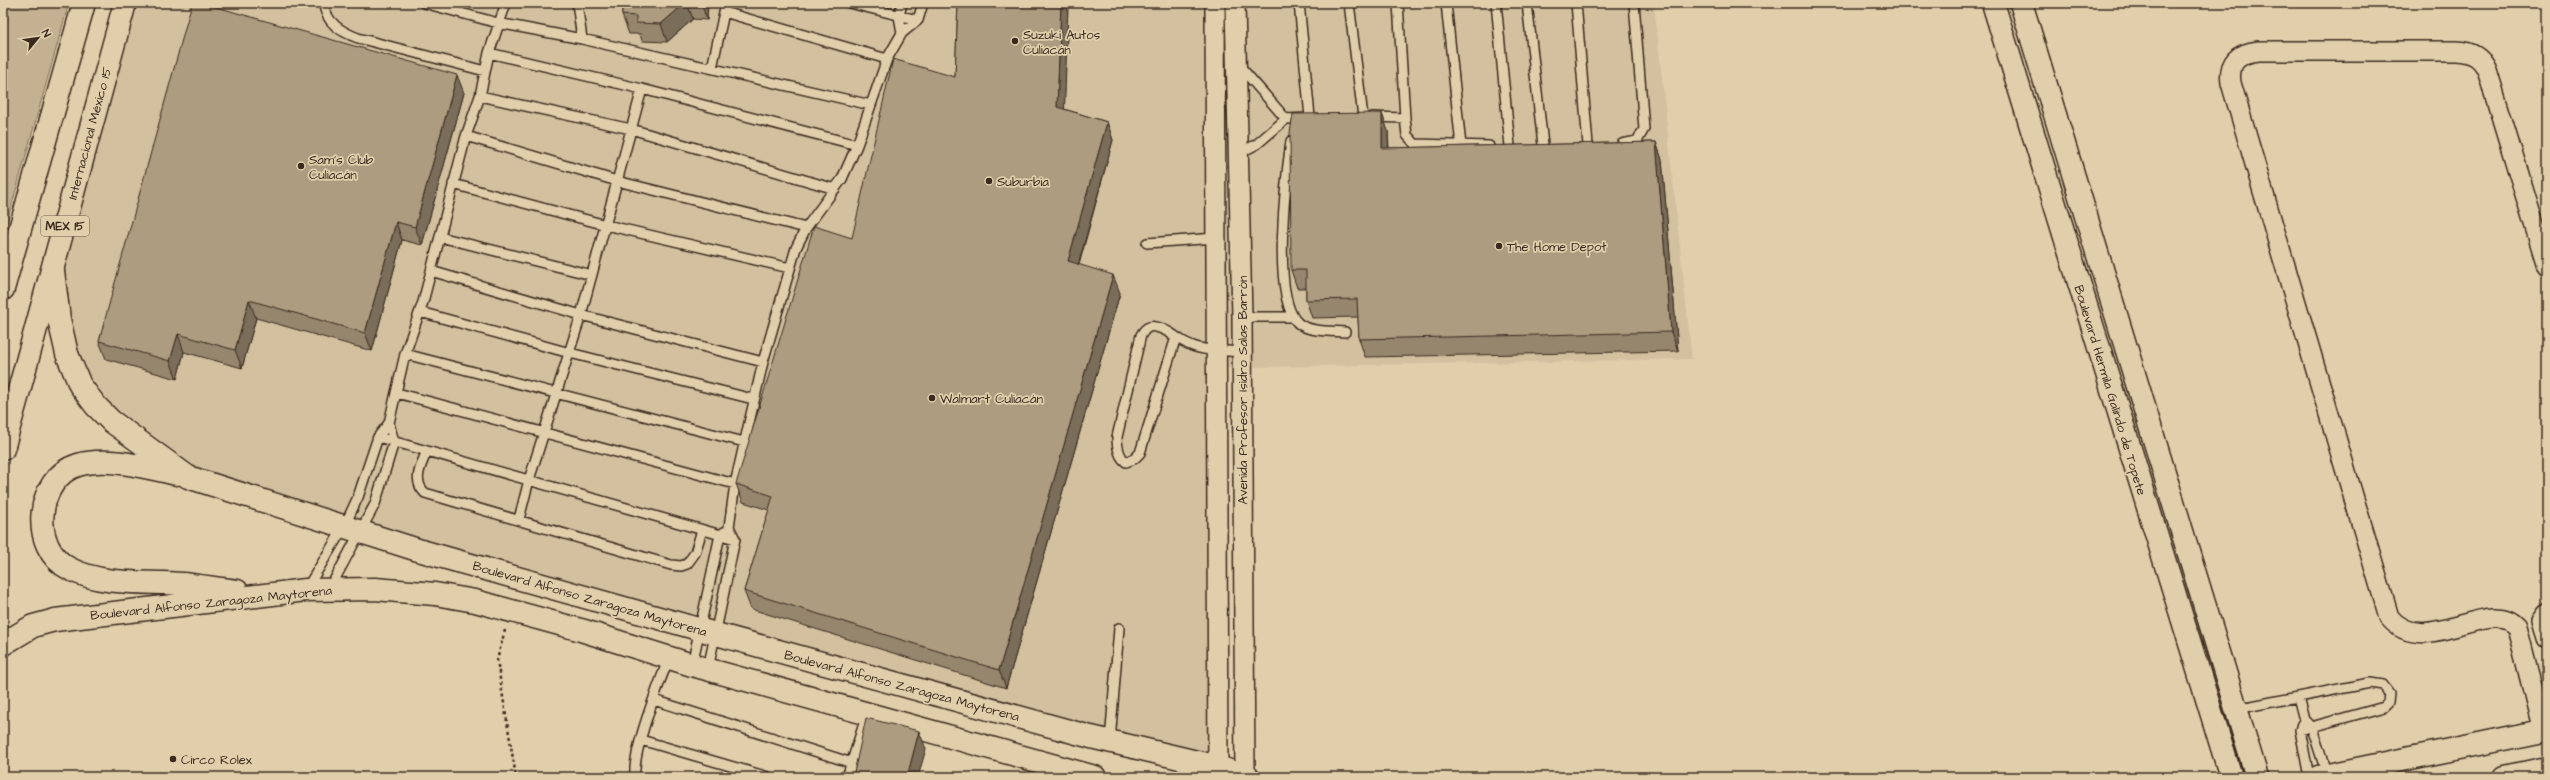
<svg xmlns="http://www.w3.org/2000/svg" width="2550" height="780" font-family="'Architects Daughter',sans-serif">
<rect width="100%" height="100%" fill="#e1cfac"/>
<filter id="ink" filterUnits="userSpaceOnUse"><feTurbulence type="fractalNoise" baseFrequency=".025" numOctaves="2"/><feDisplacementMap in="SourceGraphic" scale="8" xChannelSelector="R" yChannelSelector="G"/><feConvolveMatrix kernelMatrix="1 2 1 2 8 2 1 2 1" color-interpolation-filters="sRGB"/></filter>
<g filter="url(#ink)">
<path fill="#d2c09f" d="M128,3H1654L1692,359L1217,368L1218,767L188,477L80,385L53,271Z"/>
<path fill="#c3b192" stroke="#7f6e58" d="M3,3H69L3,236Z"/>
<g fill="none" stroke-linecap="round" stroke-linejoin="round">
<defs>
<path id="lane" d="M324,3C325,23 342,32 358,38L485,71
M424,3L498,23L582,39L871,105
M577,3L582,39
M849,3L918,20
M902,3L899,16L902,33
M1299,3L1310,117
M1349,3L1363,117
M1446,3L1461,146
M1496,3L1510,146
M1527,3L1543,145
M1576,3L1588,145
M724,12L887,59
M489,53L642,89
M1237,63L1286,119
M712,68L726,3
M480,96L631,129L835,189
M1372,117L1405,118L1398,3
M1405,118L1407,135L1415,144L1489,146
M466,136L617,181L806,228
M1291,141C1286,177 1271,298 1298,323C1308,332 1332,331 1345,332
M1622,144L1637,141L1644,129L1634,3
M1238,154L1257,144L1286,119L1305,118
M453,184L606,225L790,268
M440,237L592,275
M1147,243L1216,238
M431,271L581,315L763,362
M420,312L570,353L753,399
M1242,317H1292
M1176,337L1140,453L1134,459L1126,462C1118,456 1117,446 1117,437L1141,335C1145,329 1148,325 1156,327C1168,329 1176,338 1186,343C1202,352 1224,350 1242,352
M405,354L744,442
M397,393L735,484
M378,437L735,539
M427,451C421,465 412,481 425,493L671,565L681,566L687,564L695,553L702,530
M519,519L529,480L581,315L642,89L857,145
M307,588L345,525L358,497L378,437L389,423L405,354L423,302L466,136L480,96L489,53L506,3
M330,588L375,504L394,442L389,423
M692,665L720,535L724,532
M708,669L735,539L729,527L735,484L763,362L796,248L806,228L842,179L857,145L887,59L902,33L918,20L923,3
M2298,697L2304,720L2312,728L2327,775
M654,700L852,763
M2236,709L2370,683L2383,685L2389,693L2388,703L2384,707L2300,730
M2302,725L2300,730L2309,777
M641,740L768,777
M1110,742L1119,628
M635,777C632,750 659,685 669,657
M847,777L867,714"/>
<path id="street" d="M1215,3L1218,777
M1235,3L1242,317L1245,777
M2547,613L2542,620L2547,638
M2543,731L2517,627C2489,595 2424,661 2389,617L2231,83C2228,62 2238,53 2259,51H2457C2472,52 2481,57 2487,70L2547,266"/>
<path id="secondary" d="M1993,3L2231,777
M2021,3L2257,777
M53,271L59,319L67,354L80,385L96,406L111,421L188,477L418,550L716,634L1091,737L1218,767L1248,777
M177,474C148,468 108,456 78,465C35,478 29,549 70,569C103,586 146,581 183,584C201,586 219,589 237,591
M3,644L33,626L55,620L306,590L375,589L435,594L475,601L581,630L692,665L1095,777
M2318,777L2547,730
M2505,777L2547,768"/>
<path id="primary" d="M3,289L84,3
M3,449L125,3"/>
</defs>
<use href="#lane" stroke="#3b2a1e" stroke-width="12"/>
<use href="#street" stroke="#3b2a1e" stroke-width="22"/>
<use href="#secondary" stroke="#3b2a1e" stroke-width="25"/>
<use href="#primary" stroke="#3b2a1e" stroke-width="25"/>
<path stroke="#3b2a1e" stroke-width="2.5" stroke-dasharray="3 3" stroke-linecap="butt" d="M505,630L497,660L516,777"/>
<use href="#lane" stroke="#e1cfac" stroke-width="9"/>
<use href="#street" stroke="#e1cfac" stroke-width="19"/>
<use href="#secondary" stroke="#e1cfac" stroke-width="22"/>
<use href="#primary" stroke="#e1cfac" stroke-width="22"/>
</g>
<path fill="#96866e" stroke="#3b2a1e" d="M620,3H708L707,20L693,19L667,42L642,41L640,34H629L622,15V6H621Z
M958,3H1068L1064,109L1107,122L1113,140L1079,265L1120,293L1006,688L751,609L744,591L769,510L743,502L736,484L852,238L955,77Z
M464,93L422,245L402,240L372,351L256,318L242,368L184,352L177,379L106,359L99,341Z
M1388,131L1389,148L1656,142L1662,160L1678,351L1365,357L1359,339L1358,317L1312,318L1306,300V288H1297L1291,270Z"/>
<path fill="#7a6d5a" stroke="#3b2a1e" d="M685,3H687L693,19L667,42L661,24Z
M701,3H708L707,20Z
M1061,3H1068L1064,125L1057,107Z
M457,75L464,93L422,245L415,227Z
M1382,113L1388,131L1389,166L1382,148Z
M1107,122L1113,140L1074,280L1068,261Z
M1656,142L1662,160L1678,351L1671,332Z
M396,222L402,240L372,351L365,333Z
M1113,275L1120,293L1006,688L999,670Z
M249,300L256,318L242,368L235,350Z
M178,334L184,352L177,379L170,361Z
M919,731L926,749L918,777H907Z"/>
<path fill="#ae9c80" stroke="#3b2a1e" d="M192,3H202L457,75L415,227L396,222L365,333L249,300L235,350L178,334L170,361L99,341Z
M622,3H685L661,24L636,23V16L622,15Z
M958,3H1061L1057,107L1107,122L1068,261L1113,275L999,670L744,591L773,496L736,484L814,226L852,238L893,59L955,77Z
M1382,113V148L1656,142L1671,332L1359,339L1357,299L1306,300V270H1291L1290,133L1293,114Z
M866,718L919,731L907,777H853Z
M584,774L596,777H583Z"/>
</g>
<g fill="#3b2a1e" stroke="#e1cfac" stroke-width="1.5">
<circle cx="1015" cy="41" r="4"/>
<circle cx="301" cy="166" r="4"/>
<circle cx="989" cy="181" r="4"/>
<circle cx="1499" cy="246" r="4"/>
<circle cx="932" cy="398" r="4"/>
<circle cx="173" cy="759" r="4"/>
</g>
<g text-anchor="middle" stroke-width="3.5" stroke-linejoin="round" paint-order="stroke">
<rect fill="#e1cfac" stroke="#6d5c49" stroke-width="1" x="41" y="216" width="48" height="20" rx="3"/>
<g font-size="12" font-weight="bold" fill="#3b2a1e">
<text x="65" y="230">MEX 15</text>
</g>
<g font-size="13" fill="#3b2a1e" stroke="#e1cfac" text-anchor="start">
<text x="1023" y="39">Suzuki Autos<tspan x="1023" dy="15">Culiacán</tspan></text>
<text x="309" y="164">Sam's Club<tspan x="309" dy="15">Culiacán</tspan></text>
<text x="997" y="186">Suburbia</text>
<text x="1507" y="251">The Home Depot</text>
<text x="940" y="403">Walmart Culiacán</text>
<text x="181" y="764">Circo Rolex</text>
</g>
<g font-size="13" fill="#3b2a1e" stroke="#e1cfac">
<text transform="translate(89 133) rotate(-75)" y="5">Internacional México 15</text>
<text transform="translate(1242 390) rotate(-90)" y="5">Avenida Profesor Isidro Salas Barrón</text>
<text transform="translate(2111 390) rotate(73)" y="5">Boulevard Hermila Galindo de Topete</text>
<text transform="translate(590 598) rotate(16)" y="5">Boulevard Alfonso Zaragoza Maytorena</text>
<text transform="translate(211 602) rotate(-6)" y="5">Boulevard Alfonso Zaragoza Maytorena</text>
<text transform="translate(902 685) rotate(15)" y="5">Boulevard Alfonso Zaragoza Maytorena</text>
</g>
</g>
<rect width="2550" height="780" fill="none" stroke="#e1cfac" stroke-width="16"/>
<rect x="8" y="8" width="2534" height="764" fill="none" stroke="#3b2a1e" stroke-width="1.5" filter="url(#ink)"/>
<g transform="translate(38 38) rotate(61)" stroke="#e1cfac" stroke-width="3" paint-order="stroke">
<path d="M0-3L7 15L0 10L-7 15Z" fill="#3b2a1e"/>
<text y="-6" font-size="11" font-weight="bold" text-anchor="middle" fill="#3b2a1e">N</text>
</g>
</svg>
